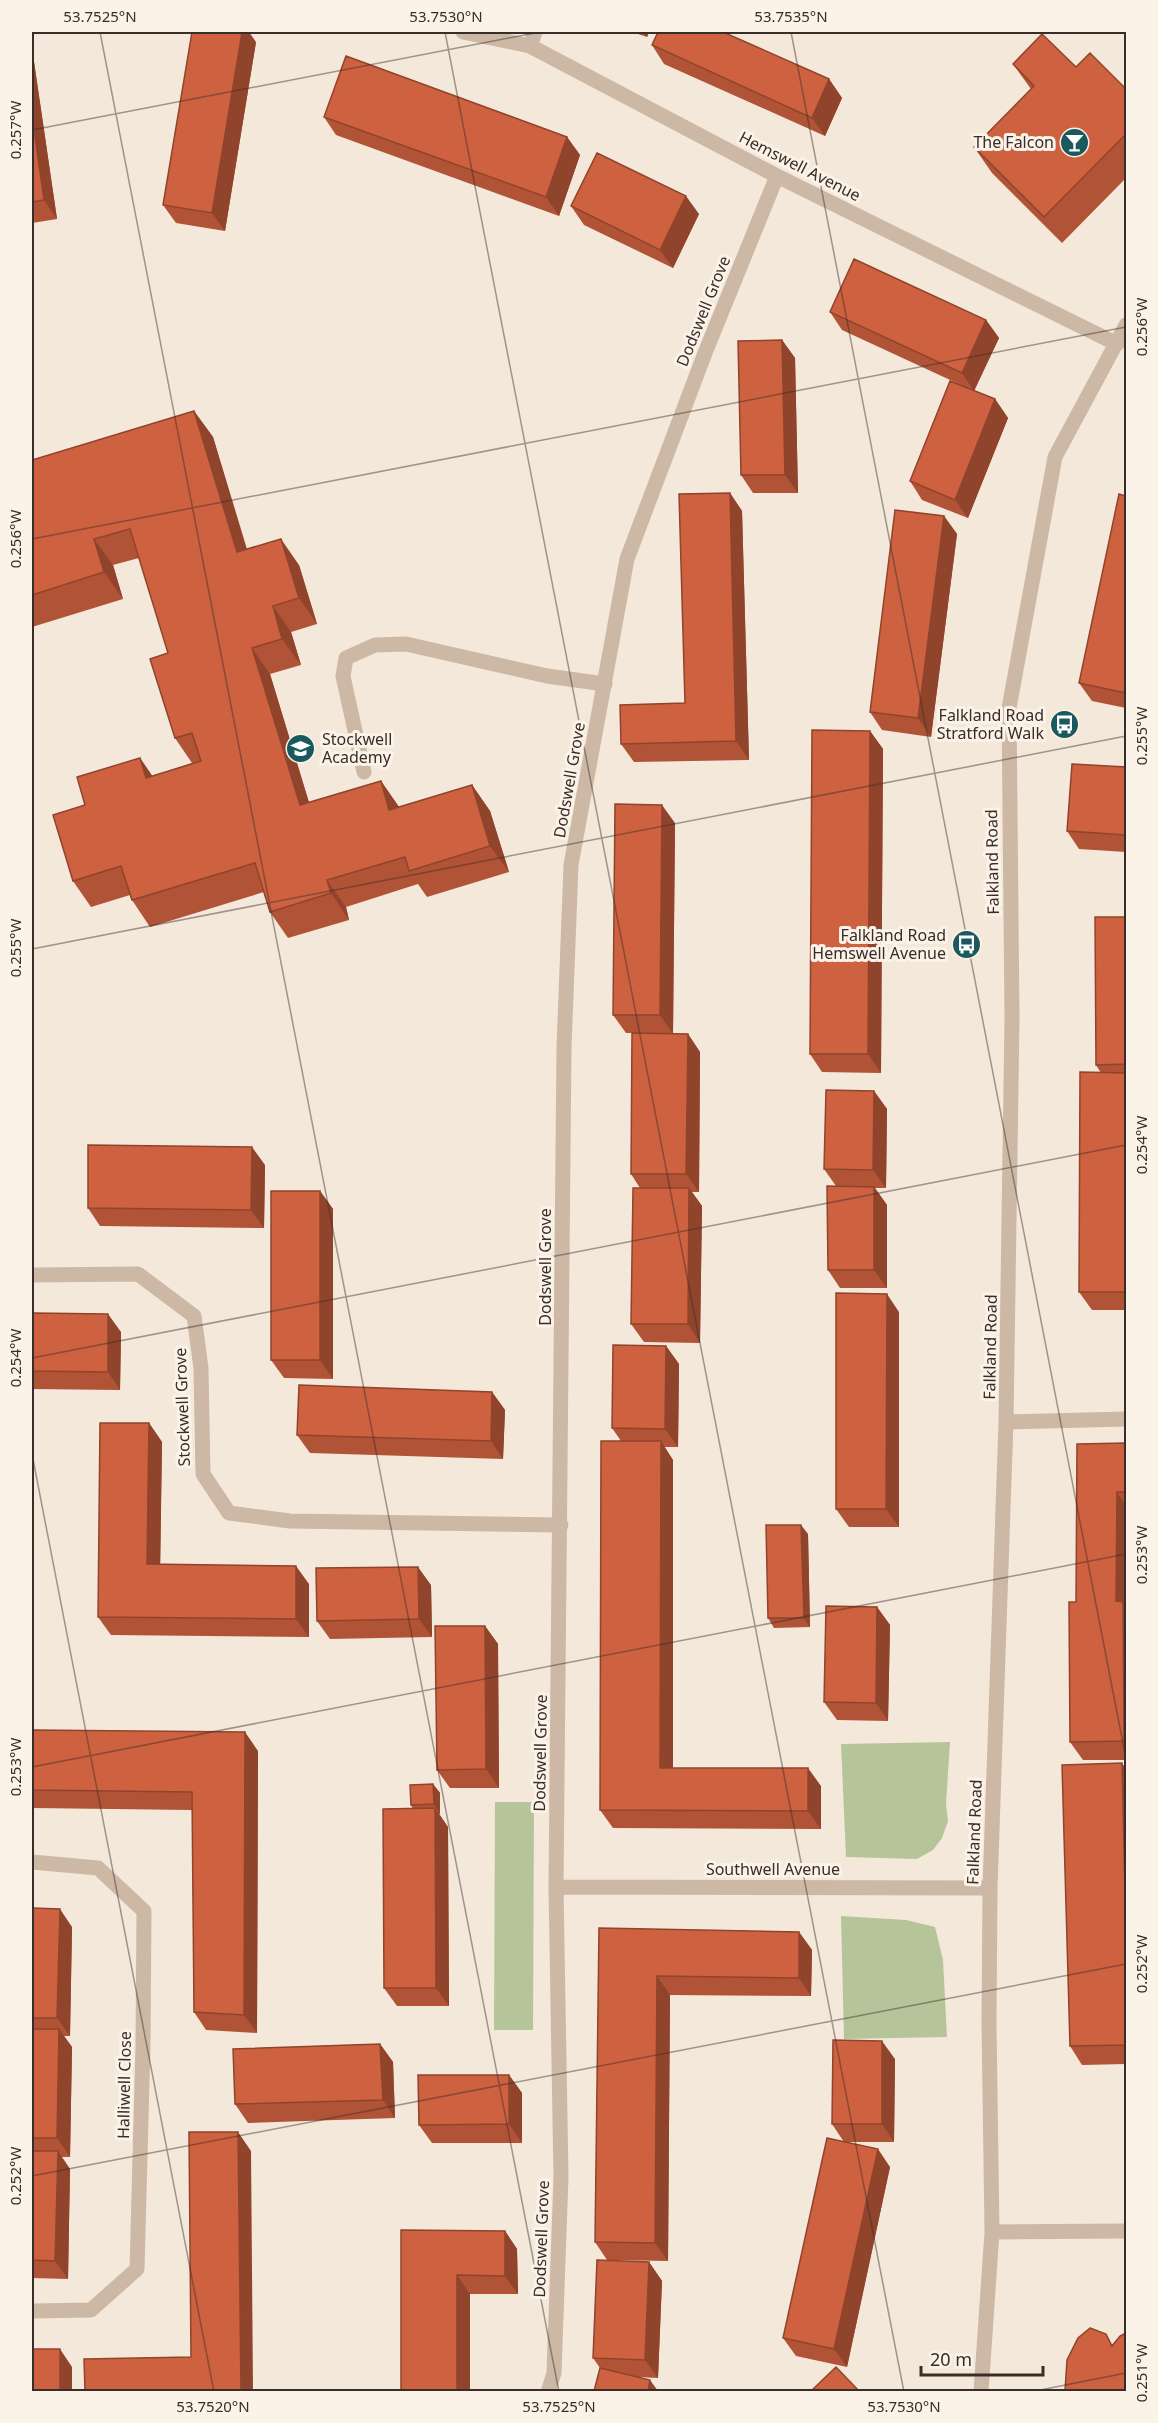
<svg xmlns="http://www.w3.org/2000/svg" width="1158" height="2423" font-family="'Noto Sans',sans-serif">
<rect width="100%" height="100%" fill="#f4e8db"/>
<path fill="#b6c49a" d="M950,1742L946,1804L948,1821L942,1838L933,1850L917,1859L846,1857L841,1744Z
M495,1802H534L533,2030H494Z
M841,1916L906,1920L935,1927L943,1960L947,2037L844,2039Z"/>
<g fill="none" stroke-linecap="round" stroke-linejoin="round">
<path stroke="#cdb8a6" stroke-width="15" d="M364,772L343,676L346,658L375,645L406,644L547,676L605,684"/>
<path stroke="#cdb8a6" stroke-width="15" d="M463,32L530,46L777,176L1117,344
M530,46L535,32
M32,1275L138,1274L194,1316L201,1368L203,1474L229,1513L290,1521L561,1525
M1006,1422L1126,1419
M32,1862L98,1868L144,1911L143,2045L137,2269L91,2310L32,2311
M556,1887L990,1888
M992,2232L1126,2231
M548,2392L554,2373L561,2177L556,1887L564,1047L571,865L627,559L705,353L777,176
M981,2392L992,2232L989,2023L990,1888L1006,1422L1012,1018L1009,708L1055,457L1126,325"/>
</g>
<path fill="#b15336" d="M632,32H649L647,37Z
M256,42L225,231L176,223L163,205Z
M652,45L829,79L842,98L825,136L664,64Z
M32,48L57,219L32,223Z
M1013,64L1076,67L1126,89V178L1062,243L992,173L974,147L1031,89Z
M324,117L567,137L580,155L559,216L336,135Z
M571,206L699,214L673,268L584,225Z
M830,312L986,320L999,338L974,391L842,330Z
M782,340L795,358L798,493H753L741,475Z
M995,399L1008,418L968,518L922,500L910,481Z
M194,411L213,437L247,549L299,565L317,624L291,632L301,665L270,674L309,803L381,781L399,807L472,785L490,811L509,872L427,897L418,884L346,907L349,920L288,938L270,912L264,892L150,927L132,900L130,895L91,907L73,881L85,805L140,758L152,776L192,763L175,738L168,653L139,558L113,565L123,599L32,627V460Z
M730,493L742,511L749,760L634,762L621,744L685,703Z
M1126,496V708L1092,701L1079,683Z
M944,516L957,534L931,737L882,730L870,712Z
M870,731L883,749L881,1073L822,1072L810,1054Z
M1126,767V852L1079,849L1067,831Z
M675,823L673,1034H688L700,1052L699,1192H692L702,1206L700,1343L644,1342L631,1324L640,1188L631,1174L632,1033H626L613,1015Z
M1126,917V1310H1092L1079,1292L1101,1073L1096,1065Z
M874,1091L887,1109L886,1188H875L887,1205V1288H840L828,1270L836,1186L824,1169Z
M265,1165L264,1228L100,1226L88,1208Z
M320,1191L333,1209V1379L284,1378L271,1360Z
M899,1312V1527H849L836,1509Z
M32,1313L121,1332L120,1390L32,1389Z
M666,1346L679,1364L678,1447H664L673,1460V1768L821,1786V1829L613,1828L600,1810L621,1441L612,1428Z
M492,1392L505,1410L503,1459L310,1453L297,1435Z
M149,1423L162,1442L160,1564L309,1584V1637L111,1635L98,1617Z
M1126,1443V1760H1083L1070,1742L1076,1602Z
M808,1534L810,1627L774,1628L768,1618Z
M431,1585L432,1637L330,1639L317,1621Z
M877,1607L890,1625L888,1721L837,1720L824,1702Z
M485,1626L498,1644L499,1788H450L437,1770Z
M32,1730L258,1751L257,2033L206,2030L194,2012L192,1810L32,1808Z
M1126,1769V2064L1082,2065L1070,2046Z
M433,1784L440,1793V1814H439L448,1827L449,2006H397L384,1988L413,1809L411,1805Z
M32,1908L72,1927L70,2036H64L72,2047L70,2157H61L70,2169L68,2279L32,2278Z
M599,1928L799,1932L812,1950L811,1996L670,1995L668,2261L607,2260L595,2242Z
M380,2044L393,2062L395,2118L248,2123L235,2104Z
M895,2059L894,2142H846L890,2167L847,2367L796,2356L783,2338L844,2142L832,2124Z
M509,2075L522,2093V2143H432L419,2125Z
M401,2230L505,2231L517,2249L518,2294H470V2391H401Z
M649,2262L662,2281L658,2378L638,2377L600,2368L593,2358Z"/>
<path fill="#90442c" d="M242,32H249L256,42L225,231L212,213Z
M643,32H649L647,37Z
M32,48L57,219L44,200L32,115Z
M829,79L842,98L825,136L812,118Z
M567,137L580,155L559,216L546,197Z
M686,196L699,214L673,268L660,250Z
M986,320L999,338L974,391L962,373Z
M782,340L795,358L798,493L785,475Z
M995,399L1008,418L968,518L955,500Z
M194,411L213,437L255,578L237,552Z
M730,493L742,511L749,760L736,741Z
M944,516L957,534L931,737L918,718Z
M94,539L113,565L123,599L104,572Z
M281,539L299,565L317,624L299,598Z
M273,606L291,632L301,665L282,639Z
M252,648L270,674L318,832L300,805Z
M870,731L883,749L881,1073L868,1054Z
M140,758L158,784L146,778Z
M381,781L399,807L389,810Z
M472,785L490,811L509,872L490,846Z
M662,805L675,823L673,1034L660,1015Z
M327,880L346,907L349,920L331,893Z
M688,1034L700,1052L699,1192L686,1174Z
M874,1091L887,1109L886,1188L873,1170Z
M252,1147L265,1165L264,1228L251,1210Z
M874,1187L887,1205V1288L874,1270Z
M689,1188L702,1206L700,1343L688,1324Z
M320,1191L333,1209V1379L320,1360Z
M887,1294L899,1312V1527L886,1509Z
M108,1314L121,1332L120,1390L108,1372Z
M666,1346L679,1364L678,1447L665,1429Z
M492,1392L505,1410L503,1459L491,1441Z
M149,1423L162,1442L160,1582L147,1564Z
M661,1441L673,1460V1786L660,1768Z
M1117,1492L1126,1506V1745L1124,1741L1116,1601Z
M801,1525L808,1534L810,1627L804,1618Z
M296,1566L309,1584V1637L296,1619Z
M418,1567L431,1585L432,1637L419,1619Z
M877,1607L890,1625L888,1721L876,1703Z
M485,1626L498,1644L499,1788L486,1769Z
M245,1732L258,1751L257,2033L244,2015Z
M1122,1763L1126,1769V1934Z
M808,1768L821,1786V1829L808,1811Z
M433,1784L440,1793V1814L434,1804Z
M435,1808L448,1827L449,2006L436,1988Z
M60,1909L72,1927L70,2036L57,2018Z
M799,1932L812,1950L811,1996L799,1978Z
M657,1976L670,1995L668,2261L655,2243Z
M59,2029L72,2047L70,2157L57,2138Z
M882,2041L895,2059L894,2142L882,2124Z
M380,2044L393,2062L395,2118L383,2100Z
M509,2075L522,2093V2143L509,2124Z
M238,2132L251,2151L253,2391H241Z
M878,2149L890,2167L847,2367L834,2349Z
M58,2151L70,2169L68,2279L55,2261Z
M505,2231L517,2249L518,2294L505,2276Z
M649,2262L662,2281L658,2378L645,2360Z
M457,2275L470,2294V2391H457Z
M60,2349L72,2367V2391H60Z
M650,2380L658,2391H648Z"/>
<path fill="#ce613f" stroke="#90442c" stroke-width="1.5" d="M192,32H242L212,213L163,205Z
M658,32H723L829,79L812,118L652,45Z
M1042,34L1076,67L1090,53L1126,89V134L1044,217L974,147L1034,86L1013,64Z
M346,56L567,137L546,197L324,117Z
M32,115L44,200L32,202Z
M597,153L686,196L660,250L571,206Z
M854,259L986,320L962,373L830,312Z
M782,340L785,475H741L738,341Z
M950,381L995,399L955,500L910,481Z
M194,411L237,552L281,539L299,598L273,606L282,639L252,648L300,805L381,781L389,810L472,785L490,846L409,871L405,857L327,880L331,893L270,912L255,863L132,900L121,866L73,881L53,815L85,805L77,777L140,758L146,778L201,761L192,733L175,738L150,659L168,653L130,529L94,539L104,572L32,595V460Z
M730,493L736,741L621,744L620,705L685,703L679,494Z
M1119,494L1126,496V693L1079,683Z
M895,510L944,516L918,718L870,712Z
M812,730L870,731L868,1054H810Z
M1072,764L1126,767V835L1067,831Z
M615,804L662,805L660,1015H613Z
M1095,917H1126V1064L1096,1065Z
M632,1033L688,1034L686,1174H631Z
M1080,1072L1126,1073V1292H1079Z
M826,1090L874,1091L873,1170L824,1169Z
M88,1145L252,1147L251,1210L88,1208Z
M827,1186L874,1187V1270H828Z
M633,1188H689L688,1324H631Z
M271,1191H320V1360H271Z
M836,1293L887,1294L886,1509H836Z
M32,1313L108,1314V1372L32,1371Z
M613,1345L666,1346L665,1429L612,1428Z
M299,1385L492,1392L491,1441L297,1435Z
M100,1423H149L147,1564L296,1566V1619L98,1617Z
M601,1441H661L660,1768H808V1811L600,1810Z
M1126,1443V1492H1117L1116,1601L1123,1602L1124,1741L1070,1742L1069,1602H1076L1077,1444Z
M766,1525H801L804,1618H768Z
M418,1567L419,1619L317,1621L316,1568Z
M826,1606L877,1607L876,1703L824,1702Z
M435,1626H485L486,1769L437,1770Z
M32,1730L245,1732L244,2015L194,2012L192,1792L32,1790Z
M1122,1763L1126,1934V2045L1070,2046L1062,1765Z
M433,1784L434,1804L411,1805L410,1785Z
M435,1808L436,1988H384L383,1809Z
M32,1908L60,1909L57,2018H32Z
M599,1928L799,1932V1978L657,1976L655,2243L595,2242Z
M32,2029H59L57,2138H32Z
M833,2040L882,2041V2124H832Z
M380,2044L383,2100L235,2104L233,2049Z
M418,2075H509V2124L419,2125Z
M189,2132H238L241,2391H85L84,2359L191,2357Z
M827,2138L878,2149L834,2349L783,2338Z
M32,2151H58L55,2261L32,2260Z
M401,2230L505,2231V2276L457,2275V2391H401Z
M597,2260L649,2262L645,2360L593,2358Z
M1090,2328L1106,2334L1112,2346L1120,2336L1126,2333V2391H1065L1067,2360L1078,2338Z
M32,2349H60V2391H32Z
M836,2367L859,2391H811Z
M600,2368L650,2380L648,2391H594Z"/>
<path fill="none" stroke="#382d28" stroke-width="1.5" stroke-opacity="0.45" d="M100,32L559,2392M445,32L904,2392M791,32L1126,1759M32,130L540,32M32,539L1126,327M32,949L1126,736M32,1358L1126,1145M32,1454L214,2392M32,1767L1126,1554M32,2176L1126,1964M1030,2392L1126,2373"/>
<defs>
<symbol id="bar-disc" viewBox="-11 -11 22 22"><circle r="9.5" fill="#1a595d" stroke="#fbf2e8"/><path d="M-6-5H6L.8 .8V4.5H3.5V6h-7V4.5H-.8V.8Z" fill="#fff"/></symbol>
<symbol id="bus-disc" viewBox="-11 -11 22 22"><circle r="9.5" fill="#1a595d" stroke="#fbf2e8"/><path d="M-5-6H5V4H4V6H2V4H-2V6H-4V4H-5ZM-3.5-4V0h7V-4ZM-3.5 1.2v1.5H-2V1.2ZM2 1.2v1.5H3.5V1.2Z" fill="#fff"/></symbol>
<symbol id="school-disc" viewBox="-11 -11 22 22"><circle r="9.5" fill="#1a595d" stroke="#fbf2e8"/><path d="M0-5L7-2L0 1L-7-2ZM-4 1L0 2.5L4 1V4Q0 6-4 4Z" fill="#fff"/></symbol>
</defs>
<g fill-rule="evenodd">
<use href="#bar-disc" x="1058" y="126" width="33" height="33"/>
<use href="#bus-disc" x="1048" y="708" width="33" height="33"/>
<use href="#school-disc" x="284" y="732" width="33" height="33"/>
<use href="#bus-disc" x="950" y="928" width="33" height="33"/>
</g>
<g text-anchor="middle" stroke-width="6" stroke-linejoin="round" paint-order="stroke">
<g font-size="16" fill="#382d28" stroke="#fbf2e8" text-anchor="end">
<text x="1054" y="148">The Falcon</text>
<text x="1044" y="721">Falkland Road<tspan x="1044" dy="18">Stratford Walk</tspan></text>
<text x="322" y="745" text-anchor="start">Stockwell<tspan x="322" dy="18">Academy</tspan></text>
<text x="946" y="941">Falkland Road<tspan x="946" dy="18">Hemswell Avenue</tspan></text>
</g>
<g font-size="16" fill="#382d28" stroke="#fbf2e8">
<text transform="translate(800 166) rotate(27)" y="6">Hemswell Avenue</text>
<text transform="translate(703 311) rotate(-68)" y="6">Dodswell Grove</text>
<text transform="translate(569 780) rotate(-80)" y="6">Dodswell Grove</text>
<text transform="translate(992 862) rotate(-91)" y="6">Falkland Road</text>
<text transform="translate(545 1267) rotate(-90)" y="6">Dodswell Grove</text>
<text transform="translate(990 1347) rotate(-89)" y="6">Falkland Road</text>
<text transform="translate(182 1407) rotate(-92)" y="6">Stockwell Grove</text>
<text transform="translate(540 1753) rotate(-89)" y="6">Dodswell Grove</text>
<text transform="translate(974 1832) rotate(-88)" y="6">Falkland Road</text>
<text x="773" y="1875">Southwell Avenue</text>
<text transform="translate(124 2085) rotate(-89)" y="6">Halliwell Close</text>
<text transform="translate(541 2239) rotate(-88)" y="6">Dodswell Grove</text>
</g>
</g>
<rect width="1158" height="2423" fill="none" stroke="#fbf2e8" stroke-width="66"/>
<path d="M921 2366v9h122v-9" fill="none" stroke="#382d28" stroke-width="3"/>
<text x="930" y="2366" font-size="18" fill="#382d28" stroke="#fbf2e8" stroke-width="4.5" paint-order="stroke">20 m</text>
<rect x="33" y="33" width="1092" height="2357" fill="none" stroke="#382d28" stroke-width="2"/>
<g font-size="15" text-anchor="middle" fill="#382d28">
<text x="100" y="22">53.7525°N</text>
<text x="446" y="22">53.7530°N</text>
<text x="791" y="22">53.7535°N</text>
<text transform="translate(16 130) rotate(-90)" y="5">0.257°W</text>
<text transform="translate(1142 327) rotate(-90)" y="5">0.256°W</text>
<text transform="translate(16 539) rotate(-90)" y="5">0.256°W</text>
<text transform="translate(1142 736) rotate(-90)" y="5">0.255°W</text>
<text transform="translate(16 948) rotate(-90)" y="5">0.255°W</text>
<text transform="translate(1142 1145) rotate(-90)" y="5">0.254°W</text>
<text transform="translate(16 1358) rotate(-90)" y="5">0.254°W</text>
<text transform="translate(1142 1555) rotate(-90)" y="5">0.253°W</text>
<text transform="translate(16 1767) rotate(-90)" y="5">0.253°W</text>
<text transform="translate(1142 1964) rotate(-90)" y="5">0.252°W</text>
<text transform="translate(16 2176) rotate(-90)" y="5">0.252°W</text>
<text transform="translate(1142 2373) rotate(-90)" y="5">0.251°W</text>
<text x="213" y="2412">53.7520°N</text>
<text x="559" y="2412">53.7525°N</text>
<text x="904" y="2412">53.7530°N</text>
</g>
</svg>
